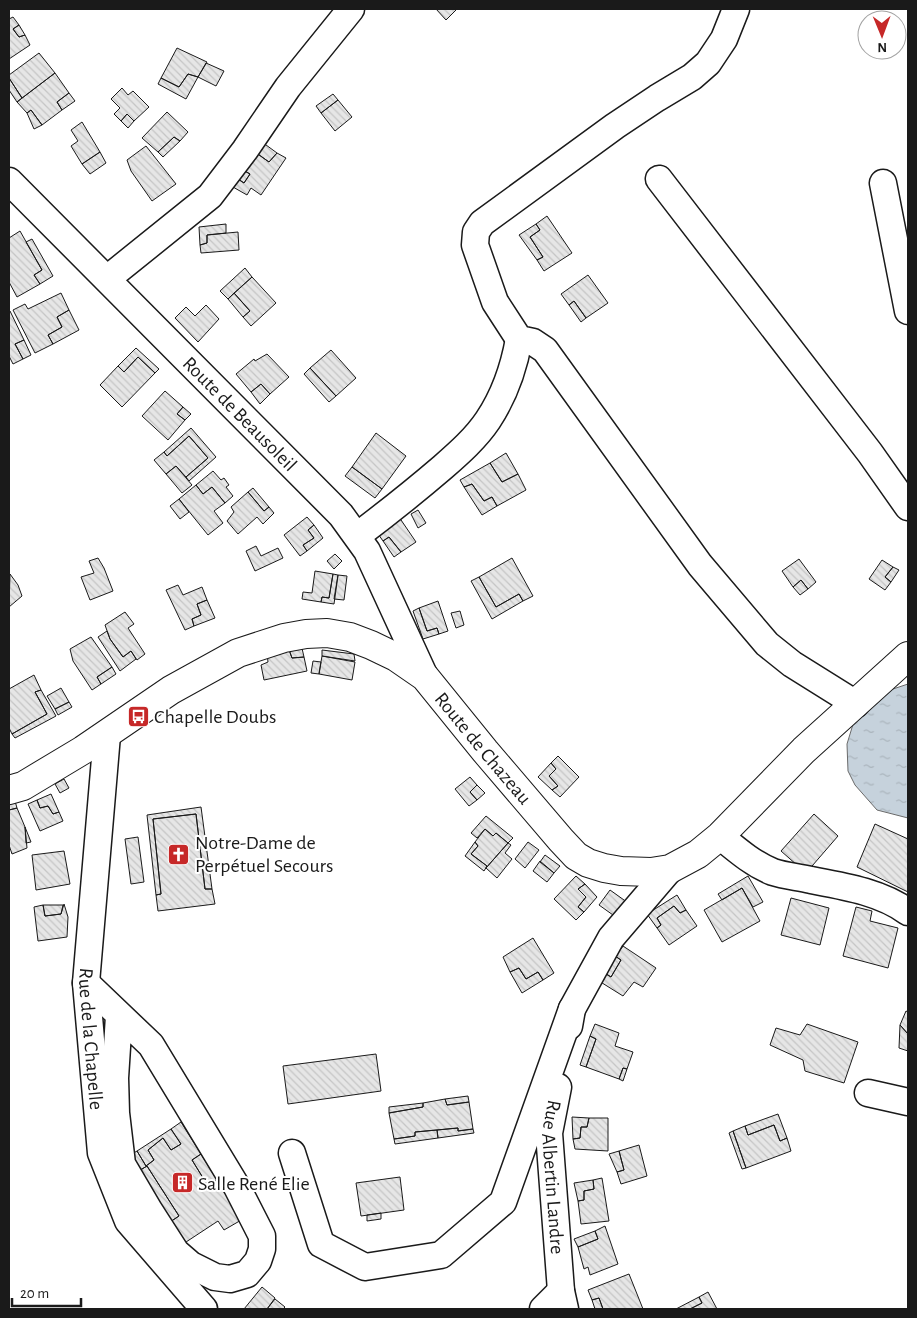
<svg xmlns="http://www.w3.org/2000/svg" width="917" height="1318" font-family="'Alegreya Sans',sans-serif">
<defs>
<pattern id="water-ripples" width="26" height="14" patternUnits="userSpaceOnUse" patternTransform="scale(1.25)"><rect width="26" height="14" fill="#c6d2dc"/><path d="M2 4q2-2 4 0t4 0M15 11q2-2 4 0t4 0" fill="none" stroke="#aab4bc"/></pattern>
<pattern id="building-back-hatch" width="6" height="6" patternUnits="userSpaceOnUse" patternTransform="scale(1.25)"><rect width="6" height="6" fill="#e6e6e6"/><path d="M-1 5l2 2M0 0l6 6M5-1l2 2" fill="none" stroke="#c5c5c5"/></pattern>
</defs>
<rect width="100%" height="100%" fill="#fff"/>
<path fill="url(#water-ripples)" stroke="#6a6a6a" d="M908,684V818L877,810L855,785L848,771L847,744L854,721L887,691Z"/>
<path fill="url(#building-back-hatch)" stroke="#1a1a1a" d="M436,9H457L446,20Z
M13,17L19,25L13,29L19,37L25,35L30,45L9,59V19Z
M19,25L25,35L19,37L13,29Z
M177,48L207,62L198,77L188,74L179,87L161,78Z
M39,53L55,73L22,98L9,78V75Z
M206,63L224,71L216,86L198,77Z
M55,73L69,93L57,102L62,110L42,125L31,110L27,113L17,102Z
M188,74L198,77L186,99L158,84L161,78L179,87Z
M9,78L22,98L17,102L9,90Z
M122,88L128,95L133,91L149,107L134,121L127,114L121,121L114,114L120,108L111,99Z
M69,93L75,101L62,110L57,102Z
M333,94L338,100L321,113L316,106Z
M338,100L352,117L335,131L321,113Z
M31,110L42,125L34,129L27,113Z
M167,112L188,132L180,141L174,137L158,152L142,138Z
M127,114L134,121L128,128L121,121Z
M82,122L100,152L82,164L71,146L78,141L71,130Z
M174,137L180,141L163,157L158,152Z
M262,142L277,153L269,162L255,152Z
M146,146L176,184L152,201L131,171L127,160Z
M100,152L106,163L90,174L82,164Z
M255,152L269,162L277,153L286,158L261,195L251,188L247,195L233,187L238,179L244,183L250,174L243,170Z
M243,170L250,174L244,183L238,179Z
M547,216L572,253L544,271L537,260L543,257L530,237L540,230L536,224Z
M226,224V233L207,235V243L200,245L199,227Z
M536,224L540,230L530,237L543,257L537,260L519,235Z
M20,231L42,270L34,275L40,284L17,297L9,282V238Z
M238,232L239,250L201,253L200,245L207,243V235Z
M32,239L53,276L40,284L34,275L42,270L26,242Z
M245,268L252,277L228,299L220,291Z
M588,275L608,303L586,318L574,301L569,305L561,294Z
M252,277L276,303L251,326L243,317L250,311L234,293Z
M61,293L69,310L57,317L62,327L48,335L53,344L35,353L13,310L25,304L28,309Z
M234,293L250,311L243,317L228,299Z
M574,301L586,318L581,322L569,305Z
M206,305L219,319L198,342L175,318L186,307L195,316Z
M69,310L79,330L53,344L48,335L62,327L57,317Z
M10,311L24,340L15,344L23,359L13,364L9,356V312Z
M24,340L31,355L23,359L15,344Z
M136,348L159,369L155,373L138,357L124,372L118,366Z
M331,350L356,378L336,396L310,368Z
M267,354L289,377L270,394L261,384L251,392L236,374L254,359L255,361Z
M138,357L155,373L122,407L100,385L118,366L124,372Z
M310,368L336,396L329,402L304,374Z
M261,384L270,394L260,404L251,392Z
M165,391L183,407L177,414L185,420L168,440L142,416Z
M183,407L191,414L185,420L177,414Z
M191,428L216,457L189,481L186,477L208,458L189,436L167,456L164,452Z
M376,433L406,456L382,489L352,467Z
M189,436L208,458L186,477L176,466L166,474L154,460L164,452L167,456Z
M506,453L518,474L502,482L490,463Z
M490,463L502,482L518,474L526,490L497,506L492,497L484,501L472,484L464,487L460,480Z
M176,466L192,485L182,493L166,474Z
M352,467L382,489L375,498L345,476Z
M213,471L221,480L224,478L229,485L226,487L233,496L225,503L212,487L203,494L196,485Z
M472,484L484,501L492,497L497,506L482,515L464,487Z
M196,485L203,494L212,487L225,503L214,511L223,523L208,535L179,499Z
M253,488L269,507L264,511L248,492Z
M248,492L264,511L269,507L274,513L263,524L257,517L238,534L227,521L234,512L231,507Z
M179,499L189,512L180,519L170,506Z
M418,510L426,523L418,528L411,514Z
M307,517L314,525L308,530L314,538L303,545L307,551L300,556L284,535Z
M399,517L416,542L401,552L389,537L383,541L376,531Z
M314,525L323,538L307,551L303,545L314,538L308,530Z
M389,537L401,552L394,557L383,541Z
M256,546L261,556L278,548L283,558L255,571L246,551Z
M335,554L342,561L334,569L327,561Z
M98,558L104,568L113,591L90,600L81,577L94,573L89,561Z
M512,558L533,596L523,601L519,594L496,607L479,577Z
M799,559L816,582L808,589L801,580L793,587L782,571Z
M882,560L893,567L885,577L891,582L885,590L869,579Z
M893,567L899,570L891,582L885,577Z
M315,571L333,574L329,598L322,597L321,602L302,599L303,592L312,593Z
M10,574L18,585L22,596L9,607Z
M333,574L338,575L334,604L321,602L322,597L329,598Z
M338,575L347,576L344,600L334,599Z
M479,577L496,607L519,594L523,601L492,619L471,581Z
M801,580L808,589L800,595L793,587Z
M178,585L183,595L202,587L207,600L197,604L201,615L192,619L194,626L185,630L166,590Z
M207,600L215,618L194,626L192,619L201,615L197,604Z
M438,601L448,631L439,634L437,628L427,631L419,608Z
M419,608L427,631L437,628L439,634L423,639L413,611Z
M460,611L464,625L456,628L451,613Z
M125,612L134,624L128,628L145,654L137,660L131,651L123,657L110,639L105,625Z
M107,631L110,639L123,657L131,651L136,659L120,671L98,637Z
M91,637L112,667L97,677L101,684L92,690L73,661L70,649Z
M301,644L304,657L292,658L288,647Z
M288,647L292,658L304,657L307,671L264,680L261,665L268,662L267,653Z
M322,650L354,654L355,661L322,656Z
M322,656L355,662L352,680L319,674Z
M313,661L321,662L319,674L311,673Z
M112,667L116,674L101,684L97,677Z
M34,675L41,690L35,692L47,714L12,734L9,728V689Z
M61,688L69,702L55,709L47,696Z
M41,690L56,716L15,738L12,734L47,714L35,692Z
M69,702L72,707L58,715L55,709Z
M558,756L579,777L560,797L552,790L558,786L549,776L556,769L551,763Z
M551,763L556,769L549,776L558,786L552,790L538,777Z
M470,777L477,785L470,792L477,800L469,806L455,789Z
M64,779L69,788L60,793L55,784Z
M477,785L485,793L477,800L470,792Z
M51,794L59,812L53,814L48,806L40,808L37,800Z
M37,800L40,808L48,806L53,814L59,812L63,821L40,831L28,804Z
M15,801L17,808L9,810V804Z
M201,807L212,889H205L196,814L153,819L161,894L156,895L147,815Z
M17,808L25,827L27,848L12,854L9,845V810Z
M196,814L205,889H212L215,904L158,911L156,895L161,894L153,819Z
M814,814L838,836L806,873L781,851Z
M486,816L513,838L508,843L496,833L493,836L485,829L477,838L471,833Z
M875,824L908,839V892L857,867Z
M25,827L31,842L26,843Z
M485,829L493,836L496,833L508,843L486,868L487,866L471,854L478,846L475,842Z
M138,837L144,882L131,884L125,839Z
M475,842L478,846L471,854L487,866L484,871L465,856Z
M528,842L539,850L525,868L515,859Z
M508,843L511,845L505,853L512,859L497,878L486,868Z
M64,851L70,884L36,890L32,855Z
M545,855L560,866L554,873L540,862Z
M540,861L554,873L547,882L533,871Z
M576,876L585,884L578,889L586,897L578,907L584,912L576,920L554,899Z
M748,876L763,902L753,907L742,888L722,900L718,894Z
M585,884L597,897L584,912L578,907L586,897L578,889Z
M742,888L760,921L722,942L704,910Z
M610,890L631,905L620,920L599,905Z
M677,895L686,910L680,913L674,906L657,918L661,925L657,928L647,914Z
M791,898L829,908L820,945L781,935Z
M64,904L68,917L67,937L38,941L34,907L43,905L45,916L61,914Z
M43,905H63L61,914L45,916Z
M674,906L680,913L686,910L697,926L669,945L657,928L661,925L657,918Z
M856,907L872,911L870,921L898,928L888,968L843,956Z
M533,938L554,973L543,980L538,972L526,979L519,968L510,972L503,957Z
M616,942L623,946L615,956L621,960L611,977L598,968Z
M623,946L656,968L643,987L634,982L623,996L599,981L604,973L611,977L621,960L615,956Z
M519,968L526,979L538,972L543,980L522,993L510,972Z
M906,1011L908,1012V1034L900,1025Z
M595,1024L619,1033L615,1046L633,1052L627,1069L623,1068L619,1079L586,1067L596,1039L590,1036Z
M807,1024L858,1042L844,1083L805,1071L803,1060L770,1045L776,1028L800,1035Z
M900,1025L908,1034V1051L899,1048Z
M590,1036L596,1039L586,1067L580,1065Z
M376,1054L381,1091L288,1104L283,1066Z
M623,1068L627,1069L623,1081L619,1079Z
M468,1096L469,1102L447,1105L445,1099Z
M445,1099L447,1105L469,1102L473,1129L458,1131V1128L415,1132V1136L394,1139L389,1113L423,1107V1103Z
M423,1103V1107L389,1113V1107Z
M778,1114L787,1138L780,1141L774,1125L748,1135L745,1126Z
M572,1117L589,1118L587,1127H581L580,1138L573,1139Z
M589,1118H608V1151L575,1149L573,1139L580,1138L581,1127H587Z
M181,1122L201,1154L192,1160L208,1186L217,1180L243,1219L224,1230L218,1221L183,1244L170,1222L179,1216L147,1166L137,1172L127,1157L137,1151L146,1166L154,1160L148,1150L163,1138L171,1150L181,1144L171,1129Z
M774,1125L780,1141L787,1138L791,1151L746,1168L733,1131L745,1126L748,1135Z
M458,1128V1131L473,1129L474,1133L438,1138L437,1130Z
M171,1129L181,1144L171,1150L163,1138L148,1150L154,1160L146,1166L137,1151Z
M437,1130L438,1138L395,1144L394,1139L415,1136V1132Z
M733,1131L746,1168L742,1169L729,1133Z
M639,1145L647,1176L621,1184L617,1172L624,1170L619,1151Z
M619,1151L624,1170L617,1172L609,1154Z
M201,1154L217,1180L208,1186L192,1160Z
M147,1166L179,1216L170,1222L137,1172Z
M400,1177L404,1210L361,1216L356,1183Z
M602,1178L609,1221L581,1224L578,1201L584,1200V1191L594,1189L593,1180Z
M593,1180L594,1189L584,1191V1200L578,1201L574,1183Z
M381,1213V1219L367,1221V1215Z
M605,1226L618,1264L590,1275L588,1267L584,1269L578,1247L598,1239L595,1231Z
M595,1231L598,1239L578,1247L574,1239Z
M629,1274L643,1309H603L599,1298L592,1300L588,1290Z
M262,1287L275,1298L267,1309H244Z
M708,1292L717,1309H690L702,1303L699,1297Z
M699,1297L702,1303L690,1309H676Z
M599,1298L603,1309H595L592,1300Z
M275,1299L285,1307L283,1309H267Z"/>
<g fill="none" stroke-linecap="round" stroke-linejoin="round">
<defs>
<g id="minor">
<path d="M736,9L724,39L708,63L692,77L657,98L615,126L482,223L476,232L475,245L495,302L519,339L533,342L545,350L700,565L767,644L792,664L856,704"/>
<path d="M659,179L870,453L908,507"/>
<path id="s1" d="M9,181L341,515L367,551L425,677"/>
<path d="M883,183L908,311"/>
<path d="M107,279L210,196L245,150L288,87L351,9"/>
<path d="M357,536C386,514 415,491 443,467C459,453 476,438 488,420C504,396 514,367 519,339"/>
<path id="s2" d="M107,735L86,983L101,1153L128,1221L204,1309"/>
<path d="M720,836C737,850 753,864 773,872C785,876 799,877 811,880C843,886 881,892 908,912"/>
<path d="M86,983L151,1045L237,1187L262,1236V1249L258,1261L247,1274L230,1279L215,1277L191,1265L176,1252L149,1210L122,1164L116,1113L115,1078L119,1016"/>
<path d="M569,1026L572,1009L611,938L670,869"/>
<path id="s3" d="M558,1087L549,1133L561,1291L565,1309"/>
<path d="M868,1093L908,1102"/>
<path d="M292,1153L321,1244L365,1267L441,1255L503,1202L572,1009"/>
<path d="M543,1309L561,1291"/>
</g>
<g id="major">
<path id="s4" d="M9,790L23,786L83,750L171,690L238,653L284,638L306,634L327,633L350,637L371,645L396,657L425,677L485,751L561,840L576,856L588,863L604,868L621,871L651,872L670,869L698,854L720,836L804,750L908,656"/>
</g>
</defs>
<use href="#minor" stroke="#1a1a1a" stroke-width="29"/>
<use href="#major" stroke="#1a1a1a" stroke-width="30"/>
<use href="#minor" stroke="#fff" stroke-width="26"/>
<use href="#major" stroke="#fff" stroke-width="28"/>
</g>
<defs>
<symbol id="bus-square" viewBox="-11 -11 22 22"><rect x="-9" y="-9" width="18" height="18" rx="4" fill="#c62828" stroke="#fff"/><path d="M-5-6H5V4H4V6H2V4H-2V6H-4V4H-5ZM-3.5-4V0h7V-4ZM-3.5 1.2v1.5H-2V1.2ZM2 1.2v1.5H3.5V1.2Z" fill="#fff"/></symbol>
<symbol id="church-square" viewBox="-11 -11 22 22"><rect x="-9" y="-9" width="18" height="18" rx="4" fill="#c62828" stroke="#fff"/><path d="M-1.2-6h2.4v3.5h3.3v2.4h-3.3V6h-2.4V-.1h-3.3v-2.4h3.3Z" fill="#fff"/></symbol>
<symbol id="building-square" viewBox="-11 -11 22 22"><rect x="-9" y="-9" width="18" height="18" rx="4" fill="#c62828" stroke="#fff"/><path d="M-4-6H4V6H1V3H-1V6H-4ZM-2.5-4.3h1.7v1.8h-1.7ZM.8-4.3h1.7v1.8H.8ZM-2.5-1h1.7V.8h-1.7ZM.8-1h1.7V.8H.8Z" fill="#fff"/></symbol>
</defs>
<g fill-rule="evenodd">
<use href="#bus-square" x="126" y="704" width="25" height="25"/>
<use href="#church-square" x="166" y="842" width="25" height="25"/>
<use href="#building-square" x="170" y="1170" width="25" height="25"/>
</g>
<g text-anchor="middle" stroke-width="4" stroke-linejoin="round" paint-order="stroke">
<g font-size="20" fill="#1a1a1a" stroke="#fff">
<text dy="7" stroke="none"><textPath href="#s1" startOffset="328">Route de Beausoleil</textPath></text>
<text dy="7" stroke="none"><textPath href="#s4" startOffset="560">Route de Chazeau</textPath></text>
<text dy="7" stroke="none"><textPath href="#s2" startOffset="305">Rue de la Chapelle</textPath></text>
<text dy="7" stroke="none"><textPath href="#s3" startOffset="91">Rue Albertin Landre</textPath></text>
</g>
<g font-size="20" fill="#1a1a1a" stroke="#fff" text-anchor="start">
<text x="154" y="723">Chapelle Doubs</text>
<text x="195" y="849">Notre-Dame de<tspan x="195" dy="23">Perpétuel Secours</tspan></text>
<text x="198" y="1190">Salle René Elie</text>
</g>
</g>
<rect width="917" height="1318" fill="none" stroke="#1a1a1a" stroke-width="20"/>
<g transform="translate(882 35) rotate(179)"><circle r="24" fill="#ffffff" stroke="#a3a3a3"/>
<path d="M0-4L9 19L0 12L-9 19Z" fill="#c62828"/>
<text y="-8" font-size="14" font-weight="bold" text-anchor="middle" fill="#1a1a1a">N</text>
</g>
<path d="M12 1298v8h69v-8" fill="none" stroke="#1a1a1a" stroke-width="2.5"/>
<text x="20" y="1298" font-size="15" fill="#1a1a1a" stroke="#ffffff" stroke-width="4" paint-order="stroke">20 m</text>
</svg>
